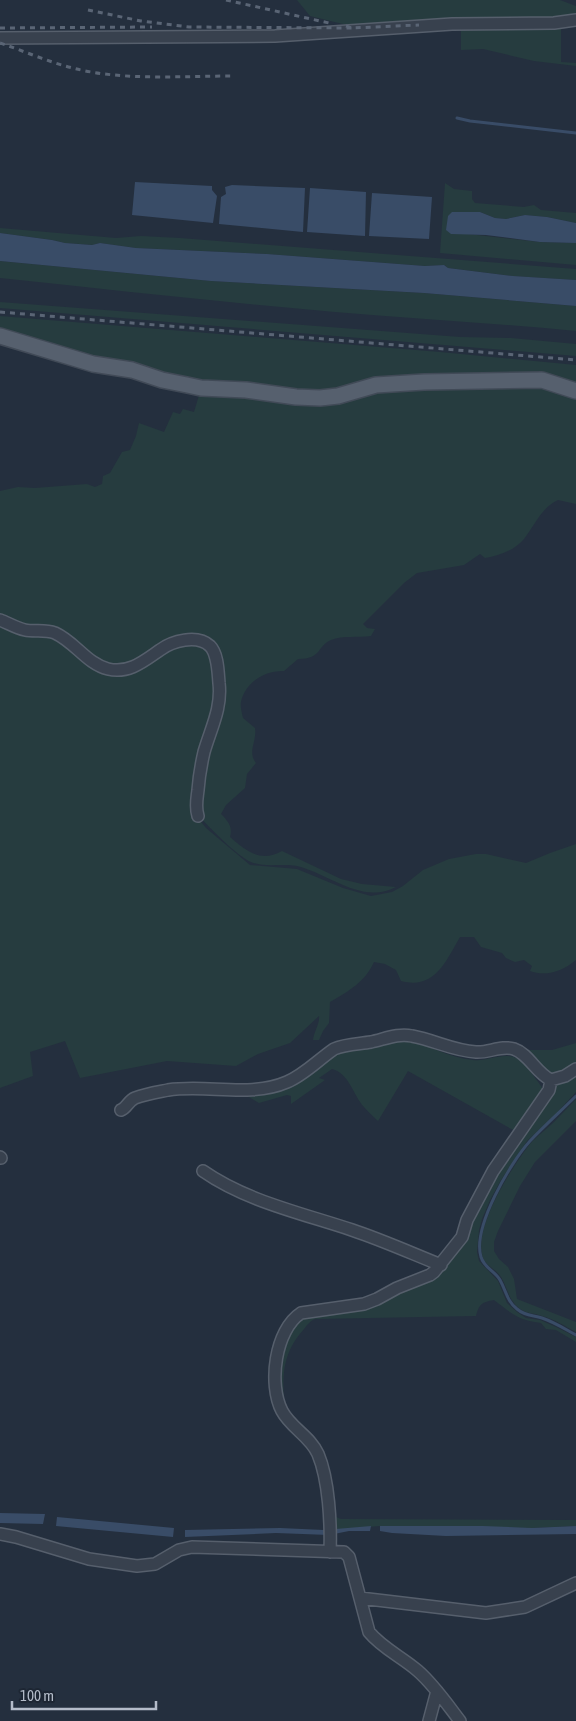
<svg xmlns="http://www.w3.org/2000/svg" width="576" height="1721" font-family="'Asap Condensed',sans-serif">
<rect width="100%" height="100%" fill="#242f3e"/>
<path fill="#263c3f" d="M297,0H560L576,6V16L553,19L351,26L310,16Z
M461,27L561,28V62L576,63V66L534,61L483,49L461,50Z
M445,183L454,189L472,191V199L475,203L524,207L534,205L541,210L576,213V223L547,217L525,215L506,219L495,218L480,212H452L468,234L540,242L576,243V265L440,253Z
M0,228L116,238L141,236L180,238L576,269V280L512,276L448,268L444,265L425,266L267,254L136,248L100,243L93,245L65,243L52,240L0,233Z
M0,261L211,281L424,293L576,306V331C496,323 415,319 335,312C223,302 112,290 0,278Z
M0,302L460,337L511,338L576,344V356L0,308Z
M0,316L440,352L576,365V386L398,377L369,379L329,392L218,386L91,359L0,331Z
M523,382L576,393V504L558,500C541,508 535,525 524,539C515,550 499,556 485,558L480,554L464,565L417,573L404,583L363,624L367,628L375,629L371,636C358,638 343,635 331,640C316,647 322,659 298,659L284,671C266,670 245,682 241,702C240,707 242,713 243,718L255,728C257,742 247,752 256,763L247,774L245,788L226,805L221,814C228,821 233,827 230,837C246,851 261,863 282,851L341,879L362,884L396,887C362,905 330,874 297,866C283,863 265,868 251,862C237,856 210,828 199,816L200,780L219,713L216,655L191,639L144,661L108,668L73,643L0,618V491L18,487L35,488L87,484L95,487L102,484L103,476L110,473L122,452L130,450L136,436L139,423L164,432L173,412L180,414L183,409L194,412L200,392L229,395Z
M0,624L52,635L106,671L166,649L188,644L205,649C212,662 214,674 216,689L193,812L206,828L250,865L297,869L343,888L371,896L392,892L403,886L423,870L449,859L476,854H486L526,863L550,853L576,844V960C563,971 546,977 530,971L532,966L524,960L515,962L506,958L502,953L481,947L474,937H460C446,961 435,990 401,981L396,970L385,964L374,962C365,982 349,991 330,1002L329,1023L323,1031L319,1040H313C314,1031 320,1024 319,1016L290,1043L258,1054L236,1066L167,1061L80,1078L65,1041L30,1052L33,1076L0,1088Z
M403,1038C426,1044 449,1058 473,1060C488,1062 504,1051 518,1059C527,1064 538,1083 545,1091L513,1130L408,1071L378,1121C373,1116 368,1112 364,1107C353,1095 349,1073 332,1069L319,1078L325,1080L291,1104V1096L287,1095L259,1103L249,1097L264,1095L291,1087L337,1053L364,1049Z
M576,1043V1064L564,1073L549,1076L523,1050H552Z
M576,1071V1092L553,1117L527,1141L501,1180L490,1200L482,1219L479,1230L477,1252L479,1261L498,1281L507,1303L517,1312L526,1318L540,1320L556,1327L576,1337V1342L556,1330L546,1329L541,1323C516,1319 514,1315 494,1300C482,1302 479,1304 476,1316L315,1319C310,1321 308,1324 304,1329C281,1355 283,1375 284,1409L278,1383L279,1361L294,1320L339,1310L431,1278L479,1201L552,1091L557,1085Z
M576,1099V1121L535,1162L520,1186L498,1231L494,1242V1251L499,1259L508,1267L514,1279L517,1299L576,1322V1332C565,1326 554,1319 542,1316C534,1313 527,1314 520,1309C508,1300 508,1288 501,1277C496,1269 486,1266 483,1258C472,1229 512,1167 530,1144C537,1136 547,1129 555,1121C562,1114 569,1106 576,1099Z
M331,1515L341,1519L576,1520V1526L532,1528L380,1526L334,1530Z"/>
<path fill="#394c67" d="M135,182L212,186V190L217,196L213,223L132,215Z
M232,185L305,188L303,232L219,224L221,197L226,194L225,187Z
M310,188L366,192L365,236L307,232Z
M372,193L432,197L429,239L369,236Z
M452,212H480L495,218L506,219L525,215L547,217L576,223V243L540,242L486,235L451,234L446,230L448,216Z
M0,233L52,240L65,243L92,245L100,243L136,248L267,254L425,266L444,265L448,268L513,276L576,280V306L424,293L211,281L0,261Z
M0,1513L45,1514L43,1524L0,1523Z
M57,1517L174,1528L173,1537L56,1526Z
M371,1526L370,1531H349L329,1535L276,1533L185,1537V1530L280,1528L324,1530Z
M380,1526H483L532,1528L576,1526V1534L446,1536L392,1533L380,1531Z"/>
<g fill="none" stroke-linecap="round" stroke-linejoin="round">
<path stroke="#394c67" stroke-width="3" d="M457,118L470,121L576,133
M576,1096C561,1111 545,1125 530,1141C510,1163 472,1228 481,1257C484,1268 495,1271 500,1280C506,1291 507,1301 517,1309C525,1316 532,1315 542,1318C554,1322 565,1329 576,1335"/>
<defs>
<path id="minor" d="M0,38L275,36L452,24L554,23L576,20
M0,620C8,623 16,628 25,630C34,632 45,629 55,633C75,642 87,664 108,669C129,674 144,661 160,650C172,641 197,634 210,646C218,654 218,672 219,683C222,708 211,728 204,752C201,765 199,777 198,790C197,799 195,807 198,816
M121,1110C127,1108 128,1101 135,1098C145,1094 158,1092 168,1090C207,1084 250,1098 287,1082C304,1075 318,1060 334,1049C345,1044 359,1044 371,1042C385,1039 398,1033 412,1036C434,1040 454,1051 476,1052C488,1053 502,1045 514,1049C529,1054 536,1073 551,1080L565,1076L576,1069
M0,1157L1,1158
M203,1171C246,1201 301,1213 352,1230C382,1240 411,1253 441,1265
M0,1534L16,1537L89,1559L137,1566L155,1564L179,1550L192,1547L344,1552L349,1557L369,1632C382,1648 402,1657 418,1671C434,1685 447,1704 460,1721
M330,1552C331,1524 329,1480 318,1454C310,1436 291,1428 282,1411C268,1384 275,1330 301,1313L364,1304L377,1299L397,1288L430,1275L434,1272L462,1237L467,1220L493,1171L549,1090L551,1080
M360,1598L486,1613L525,1607L576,1583
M429,1721L437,1691"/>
<path id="major" d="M0,336L93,364L132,370L162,380L187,385L201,388L246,390L296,397L320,398L338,396L376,385L424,382L542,380L576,391"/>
</defs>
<use href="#minor" stroke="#565f6c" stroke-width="14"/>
<use href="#major" stroke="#414a57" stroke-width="18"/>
<use href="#minor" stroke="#38414e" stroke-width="11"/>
<use href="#major" stroke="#56606e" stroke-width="15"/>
<path stroke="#5a6575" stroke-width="3" stroke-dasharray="5 5" stroke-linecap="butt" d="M226,0L329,23
M88,10L141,21L189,27L352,28
M346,26L352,28L419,25
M0,28L152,27
M0,43C24,51 48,62 73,68C121,81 183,76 233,76
M0,312L576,360"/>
</g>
<path d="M12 1701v8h144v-8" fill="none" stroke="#b4bcc9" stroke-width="2.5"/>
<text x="20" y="1701" font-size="15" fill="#b4bcc9" stroke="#1d2633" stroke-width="4" paint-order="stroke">100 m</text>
</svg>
